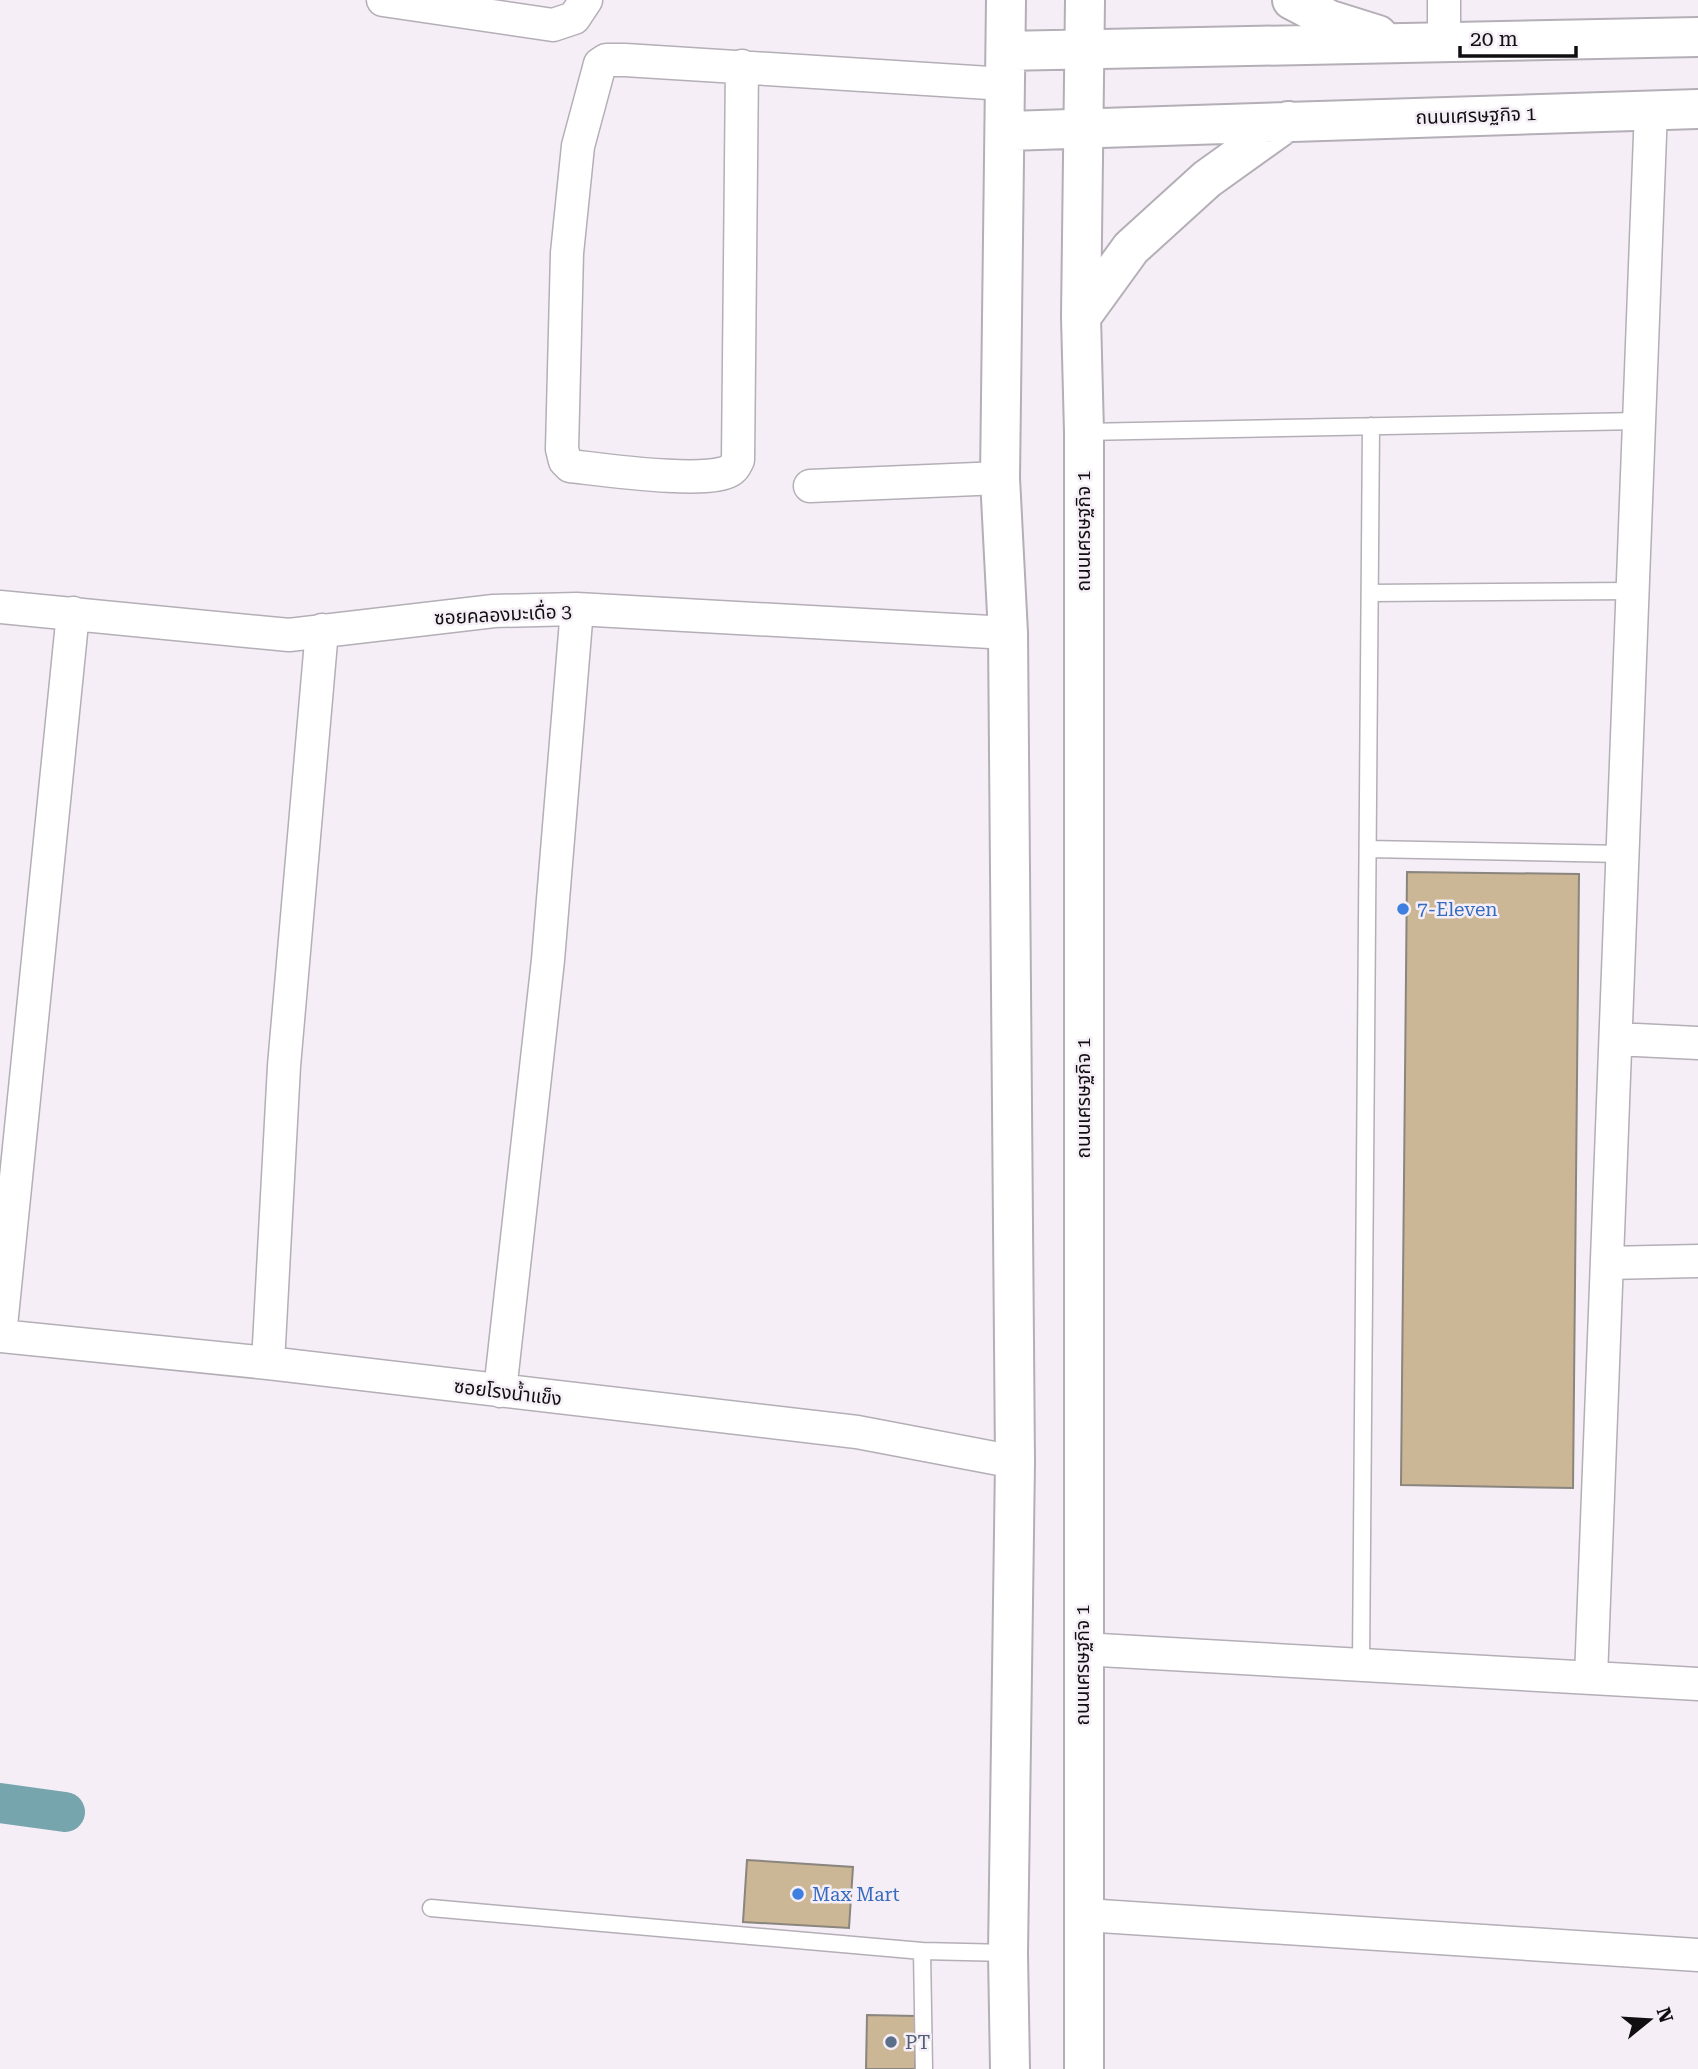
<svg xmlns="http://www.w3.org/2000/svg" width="1698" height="2069" font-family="'Roboto Serif','Noto Sans Thai',serif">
<rect width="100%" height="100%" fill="#f5eef6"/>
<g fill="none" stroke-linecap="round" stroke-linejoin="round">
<path stroke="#77a5ae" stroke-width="40" d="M0,1803L65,1812"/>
</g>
<path fill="#cbb695" stroke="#8a857e" stroke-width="2" d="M1407,872L1579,874L1573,1488L1401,1485Z
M747,1860L853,1867L849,1928L743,1922Z
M867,2015L916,2016L915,2069H866Z"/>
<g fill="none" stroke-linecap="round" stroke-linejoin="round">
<defs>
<path id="service" d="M1084,432L1639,421
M1370,593L1633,591
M1368,849L1622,854
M1361,1665L1371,426
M431,1908L922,1951
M924,2069L922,1951L1008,1953"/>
<path id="minor" d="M383,0L553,25L574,18L586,0
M1444,0V42
M742,66L738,460C736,463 735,467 732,469C714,486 598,469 570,466L565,461L562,449L567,253L578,146L600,64L606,60H625L1005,84
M810,486L1000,478
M0,607L289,635L494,611L577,609L1008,633
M73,613L0,1336L268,1363L857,1432L1015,1462
M1616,1039L1698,1043
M1607,1263L1698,1261
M268,1363L284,1066L322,630
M500,1391L548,960L577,609
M1082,1649L1698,1684
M1591,1678L1651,109
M1085,1915L1698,1955"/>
<path id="secondary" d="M1006,0L1000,478L1008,633L1015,1462L1008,1953L1010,2069
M1292,0L1330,20L1378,35
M1006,51L1698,37
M1007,131L1698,109
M1081,317L1131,248L1207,179L1288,121
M1084,2069V432L1081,317L1085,0"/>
</defs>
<use href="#service" stroke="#b4aeb6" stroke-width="19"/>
<use href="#minor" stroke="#b4aeb6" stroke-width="35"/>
<use href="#secondary" stroke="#b4aeb6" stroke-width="42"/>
<use href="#service" stroke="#fff" stroke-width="16"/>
<use href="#minor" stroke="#fff" stroke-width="32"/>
<use href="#secondary" stroke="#fff" stroke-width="38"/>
</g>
<g fill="#3f7fe0" stroke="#f5eef6" stroke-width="2.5">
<circle cx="1403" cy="909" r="7"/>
<circle cx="798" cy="1894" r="7"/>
</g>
<circle fill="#5c6f8a" stroke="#f5eef6" stroke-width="2.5" cx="891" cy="2042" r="7"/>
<g text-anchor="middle" stroke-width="5" stroke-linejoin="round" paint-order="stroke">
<g font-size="19" fill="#100e11" stroke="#f5eef6">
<text transform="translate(1476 115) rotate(-2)" y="7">ถนนเศรษฐกิจ 1</text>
<text transform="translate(1083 531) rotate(-90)" y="7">ถนนเศรษฐกิจ 1</text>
<text transform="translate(503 614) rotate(-3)" y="7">ซอยคลองมะเดื่อ 3</text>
<text transform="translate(1083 1098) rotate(-90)" y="7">ถนนเศรษฐกิจ 1</text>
<text transform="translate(508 1392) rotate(7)" y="7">ซอยโรงน้ำแข็ง</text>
<text transform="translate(1082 1665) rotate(-90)" y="7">ถนนเศรษฐกิจ 1</text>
</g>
<g font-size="19" fill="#366cbe" stroke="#f5eef6" text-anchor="start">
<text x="1417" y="916">7-Eleven</text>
<text x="812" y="1901">Max Mart</text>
</g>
<g font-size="19" fill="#4e5e75" stroke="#f5eef6" text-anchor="start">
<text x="905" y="2049">PT</text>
</g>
</g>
<g transform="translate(1649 2020) rotate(72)" stroke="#f5eef6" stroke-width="5" paint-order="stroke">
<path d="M0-5L12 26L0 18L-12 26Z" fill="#100e11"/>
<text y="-10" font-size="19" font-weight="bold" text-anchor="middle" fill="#100e11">N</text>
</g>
<path d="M1460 46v10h116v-10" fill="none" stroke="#100e11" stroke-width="3.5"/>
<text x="1470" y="46" font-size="21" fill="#100e11" stroke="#f5eef6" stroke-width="5" paint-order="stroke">20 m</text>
</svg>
